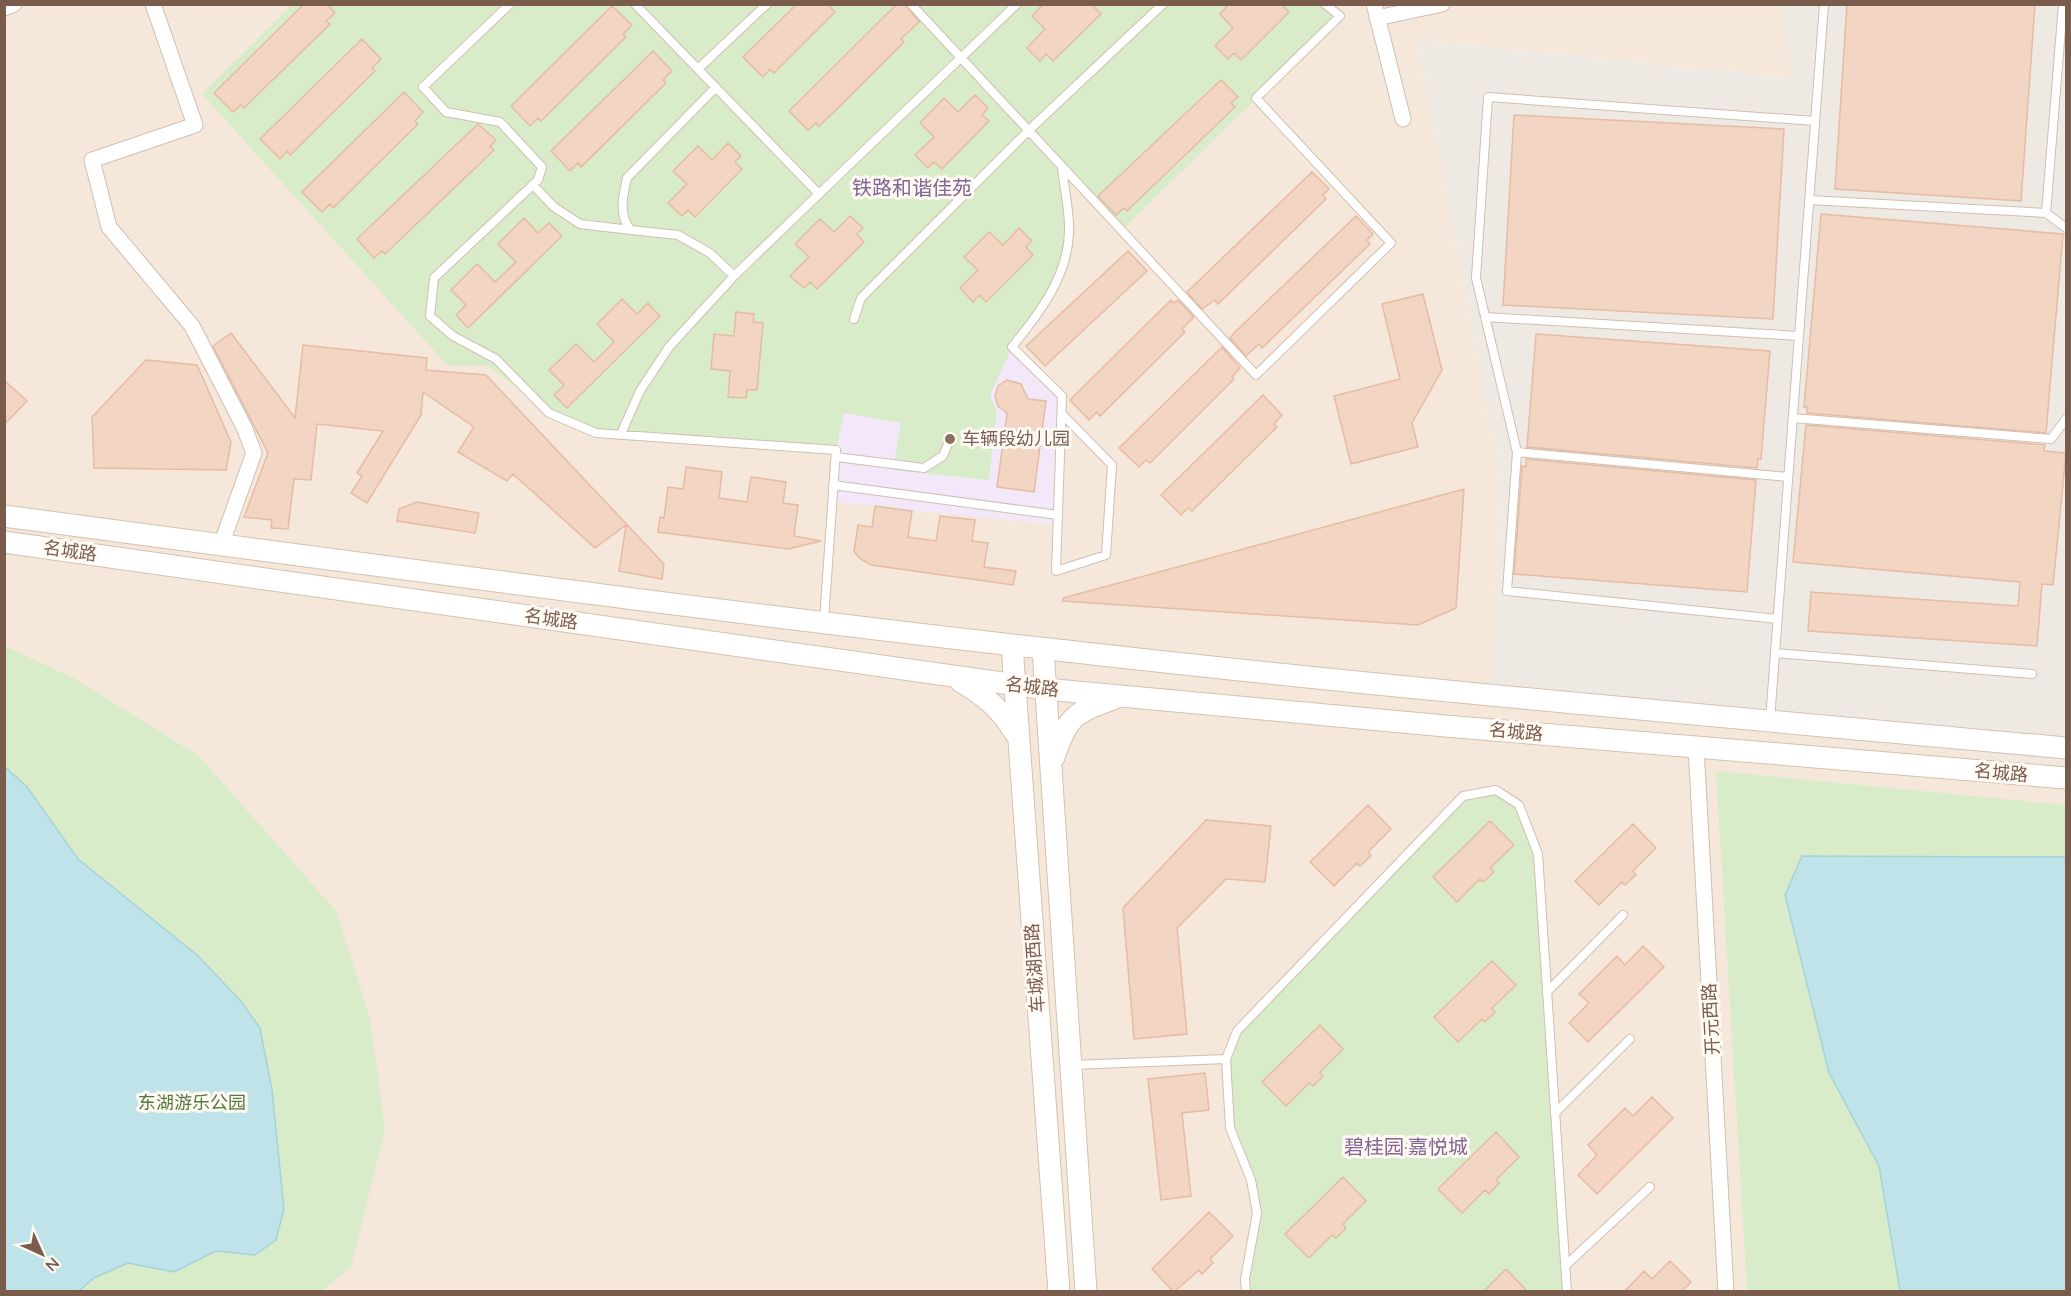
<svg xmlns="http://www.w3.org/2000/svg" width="2071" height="1296" font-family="Quicksand,'Noto Sans SC',sans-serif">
<rect width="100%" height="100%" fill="#fdf6ec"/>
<path fill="#f5e8da" d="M5,5H1781L1793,78L1417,40L1500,474L1492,695L2066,764V1291H323L351,1267L198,755L74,678L5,646Z"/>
<path fill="#efe9e4" d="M1781,5H2066V764L1491,696L1500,474L1417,40L1793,78Z"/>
<path fill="#f3e8fa" d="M1012,347L1062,396L1057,525L832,502L836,450L844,412L929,429Z"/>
<path fill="#d8ecc9" d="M1325,4L1340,16L1121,231L1063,168L1069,233L1061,267L1042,311L1012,348L990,395L997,412L989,480L893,470L901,423L844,413L836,450L596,433L549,413L488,366H448L202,94L292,5Z
M5,646L74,678L198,755L336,911L370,1018L385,1129L351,1267L323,1291L5,1292Z
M1716,771L2066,805V1291H1747Z
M1496,790L1519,805L1538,854L1567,1291H1246L1257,1213L1251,1180L1230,1128L1226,1059L1237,1031L1463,796Z"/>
<path fill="#bfe3e8" stroke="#a5d3da" stroke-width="1.5" d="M4,766L27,787L78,859L197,955L240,1000L260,1028L272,1090L284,1209L276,1240L255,1255L216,1251L174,1272L128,1263L94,1278L79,1291H5Z
M1802,856L2066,857V1291H1900L1879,1166L1829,1073L1785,895Z"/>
<path fill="#f3d5c3" stroke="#e6bba3" stroke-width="1.5" d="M304,4H327L335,13L326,21L330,24L244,108L241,105L233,112L214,93Z
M797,4H827L835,12L774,73L770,69L763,77L743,57Z
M897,4H905L919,22L901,39L904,42L835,111L819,126L816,123L808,130L789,111Z
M1043,4H1091L1101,14L1053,61L1046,54L1040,61L1027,48L1045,29L1032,16Z
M1229,4H1281L1289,12L1241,60L1234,53L1228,59L1215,46L1233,28L1220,14Z
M1847,4H2035L2021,201L1835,189Z
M612,6L632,25L623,34L626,37L541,121L538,118L530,126L511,106Z
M362,39L381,59L372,68L375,71L290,155L287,151L280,159L260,139Z
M653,51L672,71L663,80L666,83L581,167L578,163L570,171L551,151Z
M1221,80L1238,97L1231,103L1235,107L1127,211L1124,208L1116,215L1098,196Z
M404,92L423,112L415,121L418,124L333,208L330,204L322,212L302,192Z
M975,95L988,108L982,115L989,121L942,169L934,162L928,168L915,155L934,137L920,123L944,98L958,112Z
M1514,115L1784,129L1773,319L1503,305Z
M478,124L496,140L490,147L494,150L385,254L382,251L374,258L357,239Z
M728,143L741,156L735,162L742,169L695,217L688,210L682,216L668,203L687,184L673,171L698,146L712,160Z
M1312,172L1329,189L1323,195L1326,199L1218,304L1215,300L1202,309L1187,292Z
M1821,214L2063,234L2046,433L1807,413V407H1804Z
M850,216L863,228L857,234L864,242L817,289L810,282L804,288L790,276L809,257L795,244L820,219L834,232Z
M1356,216L1373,234L1367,240L1370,244L1262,348L1259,344L1246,356L1230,338L1234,333Z
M524,218L538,233L549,223L562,236L468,328L456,315L466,305L451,290L477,264L495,282L516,262L498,244Z
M1019,228L1032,241L1026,247L1033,255L986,302L979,295L973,302L960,288L978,270L964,257L989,232L1003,245Z
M1128,251L1147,271L1045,366L1026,346Z
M1423,294L1442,370L1412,423L1418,447L1351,464L1334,396L1400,379L1382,304Z
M622,299L637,314L648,303L660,316L567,408L554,395L564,385L549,370L576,344L594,362L614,342L597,324Z
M1171,300L1174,303L1178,300L1194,317L1182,329L1185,332L1100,416L1097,412L1089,420L1070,400Z
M736,312L754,314L753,322L763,323L757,390H747L746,398L728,397L730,371L711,369L714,334L734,336Z
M231,333L295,418L303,345L427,358L426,370L486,375L664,564L662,579L619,571L626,525L595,548L513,474L507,481L458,452L474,427L423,392L421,415L367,503L351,493L362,476L357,473L383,431L317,424L311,480L294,479L288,529L271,528L272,520L244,517L268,453L213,346Z
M1536,334L1770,351L1761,459H1758L1757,468L1527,447Z
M1222,347L1240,368L1232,377L1234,379L1150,463L1146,460L1139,467L1119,448Z
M146,360L197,365L231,442L226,470L94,468L92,417Z
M4,380L27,401L4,425Z
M1007,380L1021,384L1028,399L1046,401L1034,492L997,487L1007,413L998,406L995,396L998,386Z
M1263,395L1282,415L1274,424L1277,427L1192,511L1188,508L1181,515L1161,495Z
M1806,425L2045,445L2044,451L2066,453L2053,585L2042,584L2037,646L1808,631L1811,592L2018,606L2020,582L1793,562Z
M1526,459L1756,480L1747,592L1514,574L1522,466L1526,467Z
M686,467L722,472L719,498L747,502L751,477L786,482L783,503L798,505L794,536L821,541L788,549L658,532L660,517L664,518L668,487L683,489Z
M1464,489L1456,608L1418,625L1063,601V598Z
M417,502L479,513L475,533L397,521L399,509Z
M875,506L912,511L908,537L936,541L940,516L975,520L972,541L988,543L984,567L1016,571L1013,585L871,565L859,558L854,551L858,525L872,527Z
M1368,805L1391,829L1368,852L1371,856L1360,866L1357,863L1334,886L1310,862Z
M1206,820L1271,826L1265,882L1226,879L1177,928L1187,1034L1134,1039L1123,908Z
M1490,821L1514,845L1490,868L1494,872L1483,882L1480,879L1457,902L1433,877Z
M1633,824L1656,848L1633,871L1636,875L1625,885L1622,882L1599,905L1575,881Z
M1643,946L1664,967L1588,1042L1569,1023L1589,1003L1579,994L1617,956L1625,965Z
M1492,961L1516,985L1492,1008L1495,1012L1485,1022L1482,1019L1458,1042L1434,1017Z
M1320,1025L1343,1049L1320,1072L1323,1076L1313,1086L1309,1083L1286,1106L1262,1082Z
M1205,1073L1209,1110L1182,1113L1191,1196L1161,1200L1148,1079Z
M1652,1097L1673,1118L1597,1194L1578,1175L1597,1155L1588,1145L1625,1108L1633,1116Z
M1496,1132L1519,1157L1496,1180L1499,1183L1489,1194L1485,1190L1462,1213L1438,1189Z
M1343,1177L1366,1201L1343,1224L1346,1228L1336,1238L1332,1235L1309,1258L1285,1234Z
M1209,1212L1233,1236L1210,1259L1213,1263L1202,1274L1199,1270L1174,1292L1152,1269Z
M1670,1261L1691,1282L1681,1292H1624L1644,1271L1652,1279Z
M1506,1269L1528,1292H1483Z"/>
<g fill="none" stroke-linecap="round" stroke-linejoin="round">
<defs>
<path id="lane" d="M510,4L423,87L446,112L500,122L542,167L538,180L434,278L430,316L453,336L496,359L549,413L596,433L836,450L824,620
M635,4L819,194L1017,4
M911,4L1256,375L1391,243L1256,98L1340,16L1325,4
M2063,4L2046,213L2066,228
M698,69L767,4
M716,87L627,178C623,195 618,216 631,230L678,235L710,253L734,276
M1062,168C1064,188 1070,211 1069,232C1068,277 1038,315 1012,347L1062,396L1056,571L1106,555L1112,465L1062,414
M533,185L554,207L580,224L631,230
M1809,200L2046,213
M1485,317L1799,336
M854,319L861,298L1028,131L1163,4
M1793,418L2051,439L2066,419
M621,434L640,391L669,347L734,276L819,194
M1517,452L1788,477
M836,457L924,468L943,456L948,444
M833,485L1058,515
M1778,619L1507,591L1517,452L1476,278L1488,97L1815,121
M1775,653L2032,674
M1770,720L1824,4
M1547,992L1623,915
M1226,1059L1230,1128L1251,1180L1257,1213L1245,1279L1246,1292
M1072,1065L1226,1059L1237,1031L1463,796L1496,790L1519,805L1538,854L1567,1292
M1555,1113L1630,1039
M1565,1266L1650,1187"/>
<path id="street" d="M1374,4L1403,119
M154,7L195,125L92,160L109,227L192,326L244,427L254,453L221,545
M4,8L14,4
M1377,18L1442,4
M1696,747L1726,1292"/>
<path id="secondary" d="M4,516C353,562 700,610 1049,649C1388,688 1727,717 2066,748
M4,542L1045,689L1445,726L2066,778
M1012,645L1059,1292
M1043,649L1086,1292
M960,681C985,696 1000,708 1015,733
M1054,757C1067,718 1074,712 1113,699"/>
</defs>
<use href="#lane" stroke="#d1beb0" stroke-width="10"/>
<use href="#street" stroke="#d1beb0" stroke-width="17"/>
<use href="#secondary" stroke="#d6c0b0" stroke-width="23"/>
<use href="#lane" stroke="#fff" stroke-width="8"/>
<use href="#street" stroke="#fff" stroke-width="15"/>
<use href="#secondary" stroke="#fff" stroke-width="21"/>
</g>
<circle fill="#8d6e63" stroke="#fffaf3" stroke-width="2" cx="950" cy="439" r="6"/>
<g text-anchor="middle" stroke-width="6" stroke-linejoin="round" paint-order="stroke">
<g font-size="18" fill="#785e54" stroke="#fffaf3" text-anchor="start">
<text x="962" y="445">车辆段幼儿园</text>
</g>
<g font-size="18" fill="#7a5c4d" stroke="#fffaf3">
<text transform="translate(70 551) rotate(8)" y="6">名城路</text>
<text transform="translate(551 619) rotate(8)" y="6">名城路</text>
<text transform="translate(1032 687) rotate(7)" y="6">名城路</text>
<text transform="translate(1516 732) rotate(5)" y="6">名城路</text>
<text transform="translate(2001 773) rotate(5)" y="6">名城路</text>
<text transform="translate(1035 968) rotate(-94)" y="6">车城湖西路</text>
<text transform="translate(1711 1019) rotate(-93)" y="6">开元西路</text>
</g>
<g font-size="18" fill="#537a41" stroke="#fffaf3">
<text x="192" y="1109">东湖游乐公园</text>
</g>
<g font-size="20" fill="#846695" stroke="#fffaf3">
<text x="912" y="195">铁路和谐佳苑</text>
<text x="1406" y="1154">碧桂园·嘉悦城</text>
</g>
</g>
<rect width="2071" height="1296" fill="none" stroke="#7a5c4d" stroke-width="12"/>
<g transform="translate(42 1254) rotate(135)" stroke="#fffaf3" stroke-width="4.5" paint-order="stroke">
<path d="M0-4.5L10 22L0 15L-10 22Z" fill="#7a5c4d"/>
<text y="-9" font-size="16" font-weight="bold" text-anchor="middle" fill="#7a5c4d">N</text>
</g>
</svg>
